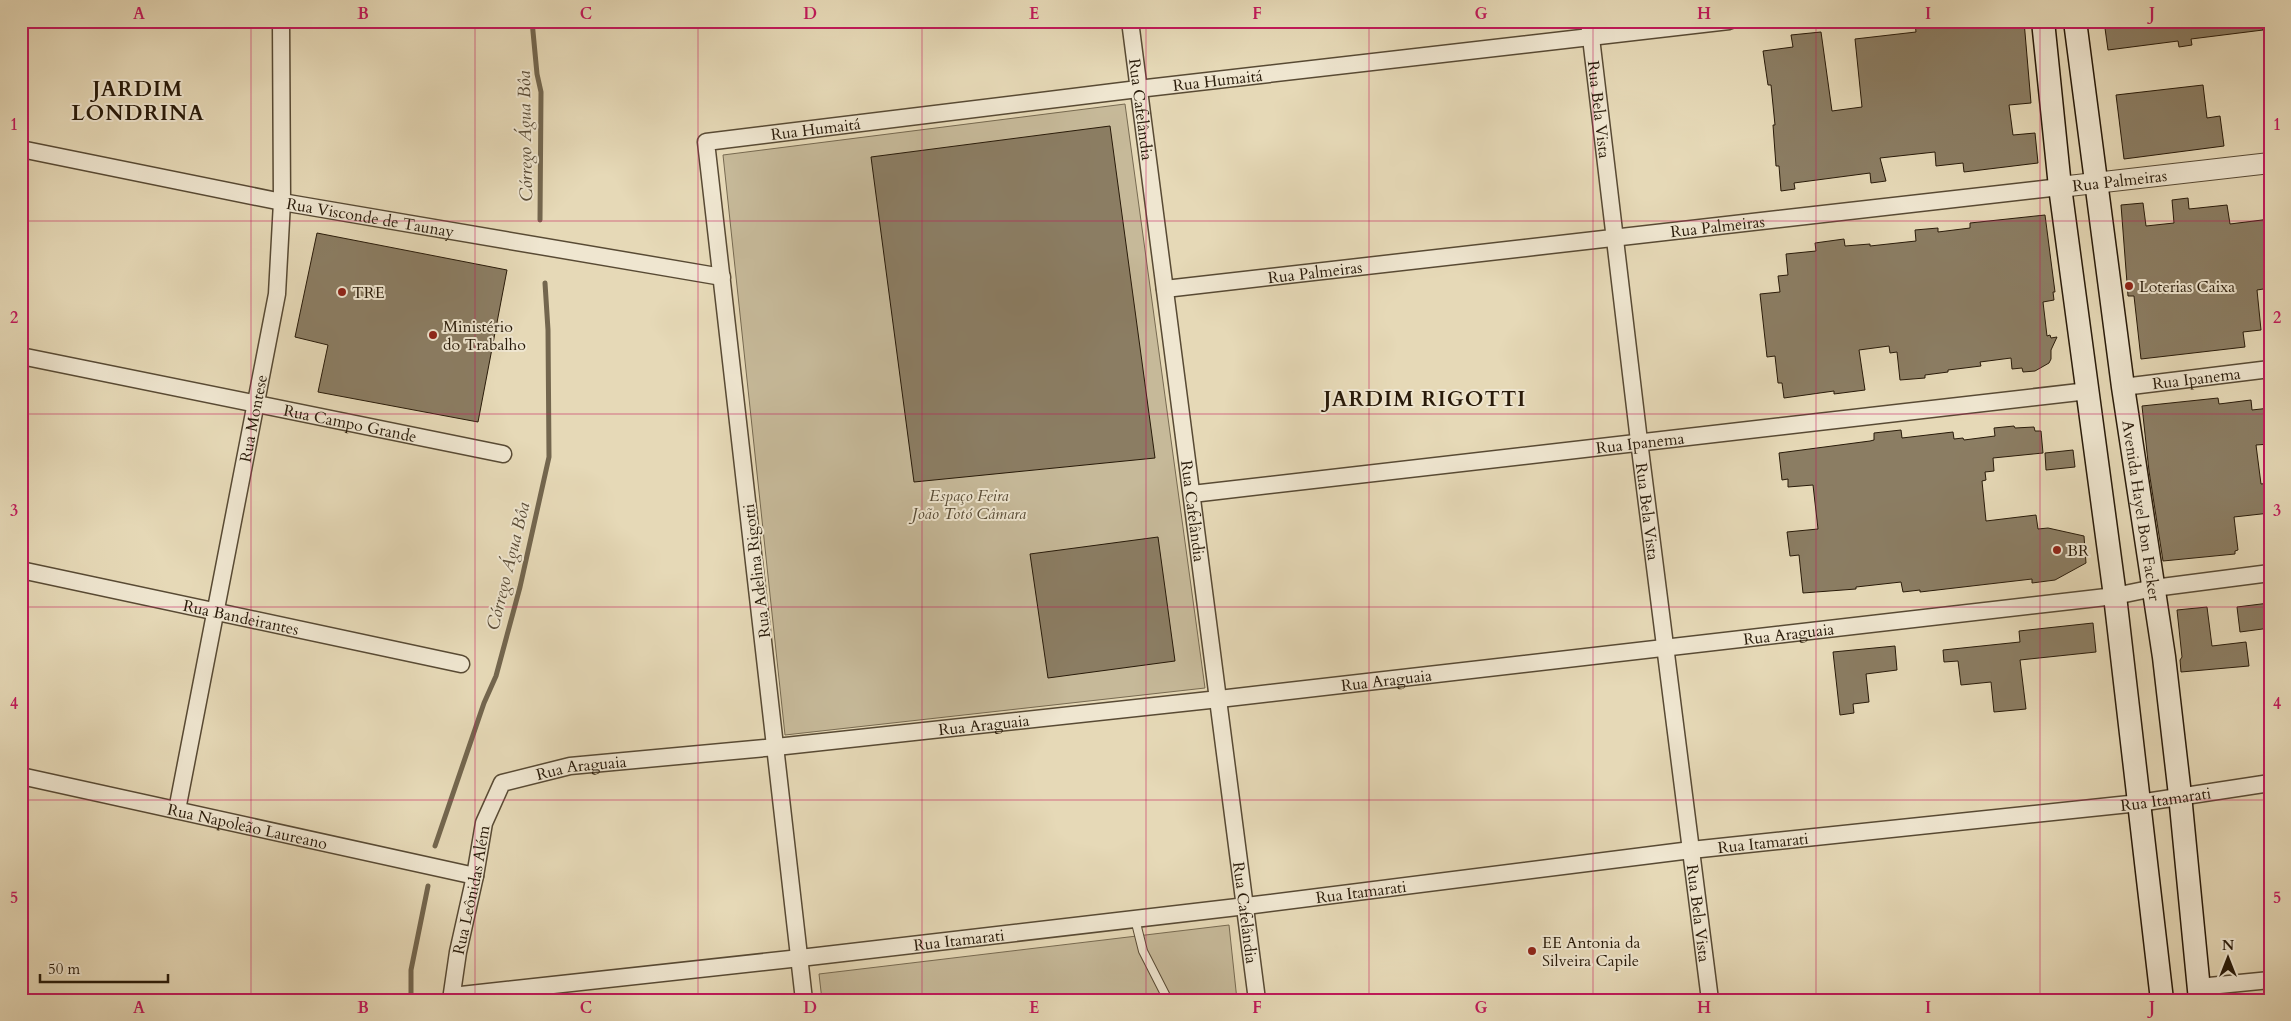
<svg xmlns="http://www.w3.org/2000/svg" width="2291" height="1021" font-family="Cardo,serif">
<rect width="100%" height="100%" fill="#e6d9b7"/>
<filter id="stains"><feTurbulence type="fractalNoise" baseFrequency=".004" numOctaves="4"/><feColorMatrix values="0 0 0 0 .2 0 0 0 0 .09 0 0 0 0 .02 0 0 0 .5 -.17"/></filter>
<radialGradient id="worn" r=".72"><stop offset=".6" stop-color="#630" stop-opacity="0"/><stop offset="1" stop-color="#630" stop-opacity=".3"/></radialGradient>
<path fill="#c6b999" stroke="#776a51" d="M1125,104L1205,688L785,735L723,155Z
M1229,925L1237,1000H822L819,974Z"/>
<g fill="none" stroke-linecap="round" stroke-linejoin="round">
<path stroke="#73664e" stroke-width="5" d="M532,21L537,74L541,92L540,220
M435,846L484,703L496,676L520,587L549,457L548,330L545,283
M411,1000V970L428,886"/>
</g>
<path fill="#8b7d63" stroke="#281a09" d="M1928,21H2024L2031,103L2009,105L2013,135L2035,133L2038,163L1964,172L1963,163L1936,166L1935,152L1880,158L1886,181L1871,183L1870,173L1794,183L1795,189L1781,191L1779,166H1776L1773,125H1775L1771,85H1768L1763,51L1793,47L1791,35L1821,32L1832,111L1862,107L1855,39L1916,32L1915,23Z
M2104,21H2148V23L2162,21H2263V30L2191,39L2192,45L2179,47L2178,41L2108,50Z
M2203,85L2207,118L2220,116L2224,146L2124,159L2116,95Z
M1110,126L1155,458L914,482L871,157Z
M2188,198L2189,209L2227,205L2230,224L2270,219V288L2257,290L2261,330L2243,332L2245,347L2141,359L2134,296H2128L2121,205L2143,203L2146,226L2174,223L2172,200Z
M2045,215L2055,292H2053L2054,300L2043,302L2047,336L2050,335L2051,338L2057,337L2051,350V359L2049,363L2035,371L2023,372L2022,368L2012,369L2011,358L1980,362L1981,366L1948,370V372L1925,375V378L1900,380L1897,352L1890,353L1889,346L1859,350L1865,390L1834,394V391L1784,398L1782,383H1778L1775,356L1767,357L1760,294L1780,292L1778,276L1788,275L1786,254L1816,251L1815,243L1844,239L1845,246L1870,244V246L1916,241L1915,230L1938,228V232L1970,228V223Z
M317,233L507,270L478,422L318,392L328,345L295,337Z
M2218,398L2219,404L2251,400L2252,410L2270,408V444L2256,445L2261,484L2270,483V513L2234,517L2238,550L2235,551V554L2163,561L2149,471L2142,406Z
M2014,426L2015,428L2034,427L2035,431H2041L2043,453L1993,458L1994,471L1985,472L1986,480L1982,481L1986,521L2036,515L2038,529L2048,528L2084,536L2086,563L2055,580L2032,583V579L1920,592V590L1903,592L1901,582L1856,587V589L1803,593L1799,555L1790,556L1787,532L1818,529L1813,485L1788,487V479L1782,480L1779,453L1870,441L1874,440V433L1901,430L1902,438L1953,432L1954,439L1963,438L1964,440L1995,436L1994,428Z
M2073,450L2075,467L2046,470L2045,453Z
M1158,537L1175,661L1048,678L1030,554Z
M2269,603L2270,628L2240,632L2237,607Z
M2207,607L2212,646L2246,642L2249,666L2181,672L2180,660L2182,657L2177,610Z
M2093,623L2096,652L2020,660L2026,709L1994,712L1991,682L1961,685L1958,661L1944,662L1943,650L2020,642L2019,631Z
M1895,646L1897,670L1866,674L1869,702L1853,704L1854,713L1840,715L1833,652Z"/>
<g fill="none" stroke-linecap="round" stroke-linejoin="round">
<defs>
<path id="service" d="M1135,919L1143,951L1168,1000"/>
<g id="minor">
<path id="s1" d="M1130,21L1257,1000"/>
<path id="s2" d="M1589,21L1639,441L1710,1000"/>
<path id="s3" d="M21,149L282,202L722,277"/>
<path id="s4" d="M1165,289L2060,187"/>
<path id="s5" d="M21,356L503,454"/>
<path id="s6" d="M2123,387L2270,369"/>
<path id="s7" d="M1192,494L2088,391"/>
<path id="s8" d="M21,570L461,664"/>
<path id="s9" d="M21,776L475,876"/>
<path id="s10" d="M177,810L277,294L282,202L281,21"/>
<path d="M2199,987L2270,980"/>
<path id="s11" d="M452,996L800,958L1246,906L1691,850L2139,803L2270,783"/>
<path id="s12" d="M451,1000L458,952L475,876L484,823L502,783L570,766L776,747L1219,699L2115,596L2154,588L2270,573"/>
<path id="s13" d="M804,1000L706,142L1138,89L1729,21"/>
</g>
<g id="tertiary">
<path id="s14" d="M2060,187L2270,163"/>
</g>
<g id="secondary">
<path d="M2043,21L2060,187L2115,596L2162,1000"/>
<path id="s15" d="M2075,21L2123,387L2164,657L2180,795L2200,1000"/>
</g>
</defs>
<use href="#service" stroke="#584a34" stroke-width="10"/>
<use href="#minor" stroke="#584a34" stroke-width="19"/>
<use href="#tertiary" stroke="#584a34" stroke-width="22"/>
<use href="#secondary" stroke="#281a09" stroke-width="25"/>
<use href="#service" stroke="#efe6d0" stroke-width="8"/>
<use href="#minor" stroke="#efe6d0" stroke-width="16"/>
<use href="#tertiary" stroke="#efe6d0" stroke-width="20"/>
<use href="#secondary" stroke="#efe6d0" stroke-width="22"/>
</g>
<path fill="none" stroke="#c2185b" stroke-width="1" stroke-opacity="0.55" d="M251,21V1000M475,21V1000M698,21V1000M922,21V1000M1146,21V1000M1369,21V1000M1593,21V1000M1816,21V1000M2040,21V1000M21,221H2270M21,414H2270M21,607H2270M21,800H2270"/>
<g fill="#8f2418" stroke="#efe6d0" stroke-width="2">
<circle cx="2129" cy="286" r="5"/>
<circle cx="342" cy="292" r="5"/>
<circle cx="433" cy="335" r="5"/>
<circle cx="2057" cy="550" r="5"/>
<circle cx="1532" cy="951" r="5"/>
</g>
<g text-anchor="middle" stroke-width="4" stroke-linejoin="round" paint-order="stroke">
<g font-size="16" fill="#281a09" stroke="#efe6d0">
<text dy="6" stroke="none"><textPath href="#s13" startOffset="1379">Rua Humaitá</textPath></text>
<text dy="6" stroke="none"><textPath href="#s1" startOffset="89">Rua Cafelândia</textPath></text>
<text dy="6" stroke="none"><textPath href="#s2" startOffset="89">Rua Bela Vista</textPath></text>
<text dy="6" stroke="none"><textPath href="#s13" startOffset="974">Rua Humaitá</textPath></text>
<text dy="6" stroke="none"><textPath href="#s14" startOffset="60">Rua Palmeiras</textPath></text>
<text dy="6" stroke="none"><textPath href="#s3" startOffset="356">Rua Visconde de Taunay</textPath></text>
<text dy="6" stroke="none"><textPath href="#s4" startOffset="556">Rua Palmeiras</textPath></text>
<text dy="6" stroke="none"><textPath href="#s4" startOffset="151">Rua Palmeiras</textPath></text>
<text dy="6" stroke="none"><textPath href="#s6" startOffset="74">Rua Ipanema</textPath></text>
<text dy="6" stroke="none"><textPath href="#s10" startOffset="399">Rua Montese</textPath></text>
<text dy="6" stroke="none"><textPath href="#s5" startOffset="336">Rua Campo Grande</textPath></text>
<text dy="6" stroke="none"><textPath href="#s7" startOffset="451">Rua Ipanema</textPath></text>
<text dy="6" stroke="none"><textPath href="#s1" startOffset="494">Rua Cafelândia</textPath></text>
<text dy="6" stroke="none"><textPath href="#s15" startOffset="494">Avenida Hayel Bon Facker</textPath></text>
<text dy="6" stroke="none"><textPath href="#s2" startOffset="494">Rua Bela Vista</textPath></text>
<text transform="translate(756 571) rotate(-97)" y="6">Rua Adelina Rigotti</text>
<text dy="6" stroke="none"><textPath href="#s8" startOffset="225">Rua Bandeirantes</textPath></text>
<text dy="6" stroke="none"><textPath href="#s12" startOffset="1520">Rua Araguaia</textPath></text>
<text dy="6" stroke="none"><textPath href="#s12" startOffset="1115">Rua Araguaia</textPath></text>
<text dy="6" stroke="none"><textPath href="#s12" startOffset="710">Rua Araguaia</textPath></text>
<text dy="6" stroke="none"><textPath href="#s12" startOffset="305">Rua Araguaia</textPath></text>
<text dy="6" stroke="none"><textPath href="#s11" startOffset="1725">Rua Itamarati</textPath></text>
<text dy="6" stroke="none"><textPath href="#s9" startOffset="232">Rua Napoleão Laureano</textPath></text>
<text dy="6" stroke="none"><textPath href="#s11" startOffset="1320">Rua Itamarati</textPath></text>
<text dy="6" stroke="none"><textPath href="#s12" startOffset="112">Rua Leônidas Além</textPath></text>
<text dy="6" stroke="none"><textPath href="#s11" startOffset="915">Rua Itamarati</textPath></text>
<text dy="6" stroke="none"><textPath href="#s1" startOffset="899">Rua Cafelândia</textPath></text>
<text dy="6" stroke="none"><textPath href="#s2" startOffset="899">Rua Bela Vista</textPath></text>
<text dy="6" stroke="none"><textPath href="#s11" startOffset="510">Rua Itamarati</textPath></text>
</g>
<g font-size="16" fill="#281a09" stroke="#efe6d0" text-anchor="start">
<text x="2139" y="292">Loterias Caixa</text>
<text x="352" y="298">TRE</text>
<text x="443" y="332">Ministério<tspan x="443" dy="18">do Trabalho</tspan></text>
<text x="2067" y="556">BR</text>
<text x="1542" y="948">EE Antonia da<tspan x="1542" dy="18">Silveira Capile</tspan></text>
</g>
<g font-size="16" font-style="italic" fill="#574a34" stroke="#efe6d0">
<text x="969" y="501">Espaço Feira<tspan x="969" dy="18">João Totó Câmara</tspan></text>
</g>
<g font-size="18" font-style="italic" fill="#5a4c37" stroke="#efe6d0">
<text transform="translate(525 136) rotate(-91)" y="6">Córrego Água Bôa</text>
<text transform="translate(508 566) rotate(-76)" y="6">Córrego Água Bôa</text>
</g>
<g font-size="21" font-weight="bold" letter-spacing="1" fill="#281a09" stroke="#efe6d0">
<text x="138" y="96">JARDIM<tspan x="138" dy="24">LONDRINA</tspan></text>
<text x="1425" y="406">JARDIM RIGOTTI</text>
</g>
</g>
<rect width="2291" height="1021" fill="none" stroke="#e6d9b7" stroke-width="55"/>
<g transform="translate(2228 958)" stroke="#efe6d0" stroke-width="4" paint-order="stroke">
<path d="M0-4L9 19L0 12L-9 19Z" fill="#281a09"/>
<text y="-8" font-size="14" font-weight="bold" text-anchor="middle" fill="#281a09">N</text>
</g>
<path d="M40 974v8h128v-8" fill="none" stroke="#281a09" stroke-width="2.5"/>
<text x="48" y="974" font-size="15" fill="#281a09" stroke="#efe6d0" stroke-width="4" paint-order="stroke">50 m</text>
<rect x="28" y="28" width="2236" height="966" fill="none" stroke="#c2185b" stroke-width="2"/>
<g font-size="16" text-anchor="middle" font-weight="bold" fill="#c2185b">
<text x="139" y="19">A</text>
<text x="363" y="19">B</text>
<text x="586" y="19">C</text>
<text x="810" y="19">D</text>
<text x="1034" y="19">E</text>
<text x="1257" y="19">F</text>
<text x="1481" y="19">G</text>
<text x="1704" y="19">H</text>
<text x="1928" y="19">I</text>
<text x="2152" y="19">J</text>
<text x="14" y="130">1</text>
<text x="2277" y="130">1</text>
<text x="14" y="323">2</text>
<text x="2277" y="323">2</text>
<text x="14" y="516">3</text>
<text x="2277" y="516">3</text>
<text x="14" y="709">4</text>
<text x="2277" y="709">4</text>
<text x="14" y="903">5</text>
<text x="2277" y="903">5</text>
<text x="139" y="1013">A</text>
<text x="363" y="1013">B</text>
<text x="586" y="1013">C</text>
<text x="810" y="1013">D</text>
<text x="1034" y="1013">E</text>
<text x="1257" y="1013">F</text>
<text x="1481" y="1013">G</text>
<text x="1704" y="1013">H</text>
<text x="1928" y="1013">I</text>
<text x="2152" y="1013">J</text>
</g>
<rect width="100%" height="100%" filter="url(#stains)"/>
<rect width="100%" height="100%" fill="url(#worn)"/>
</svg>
